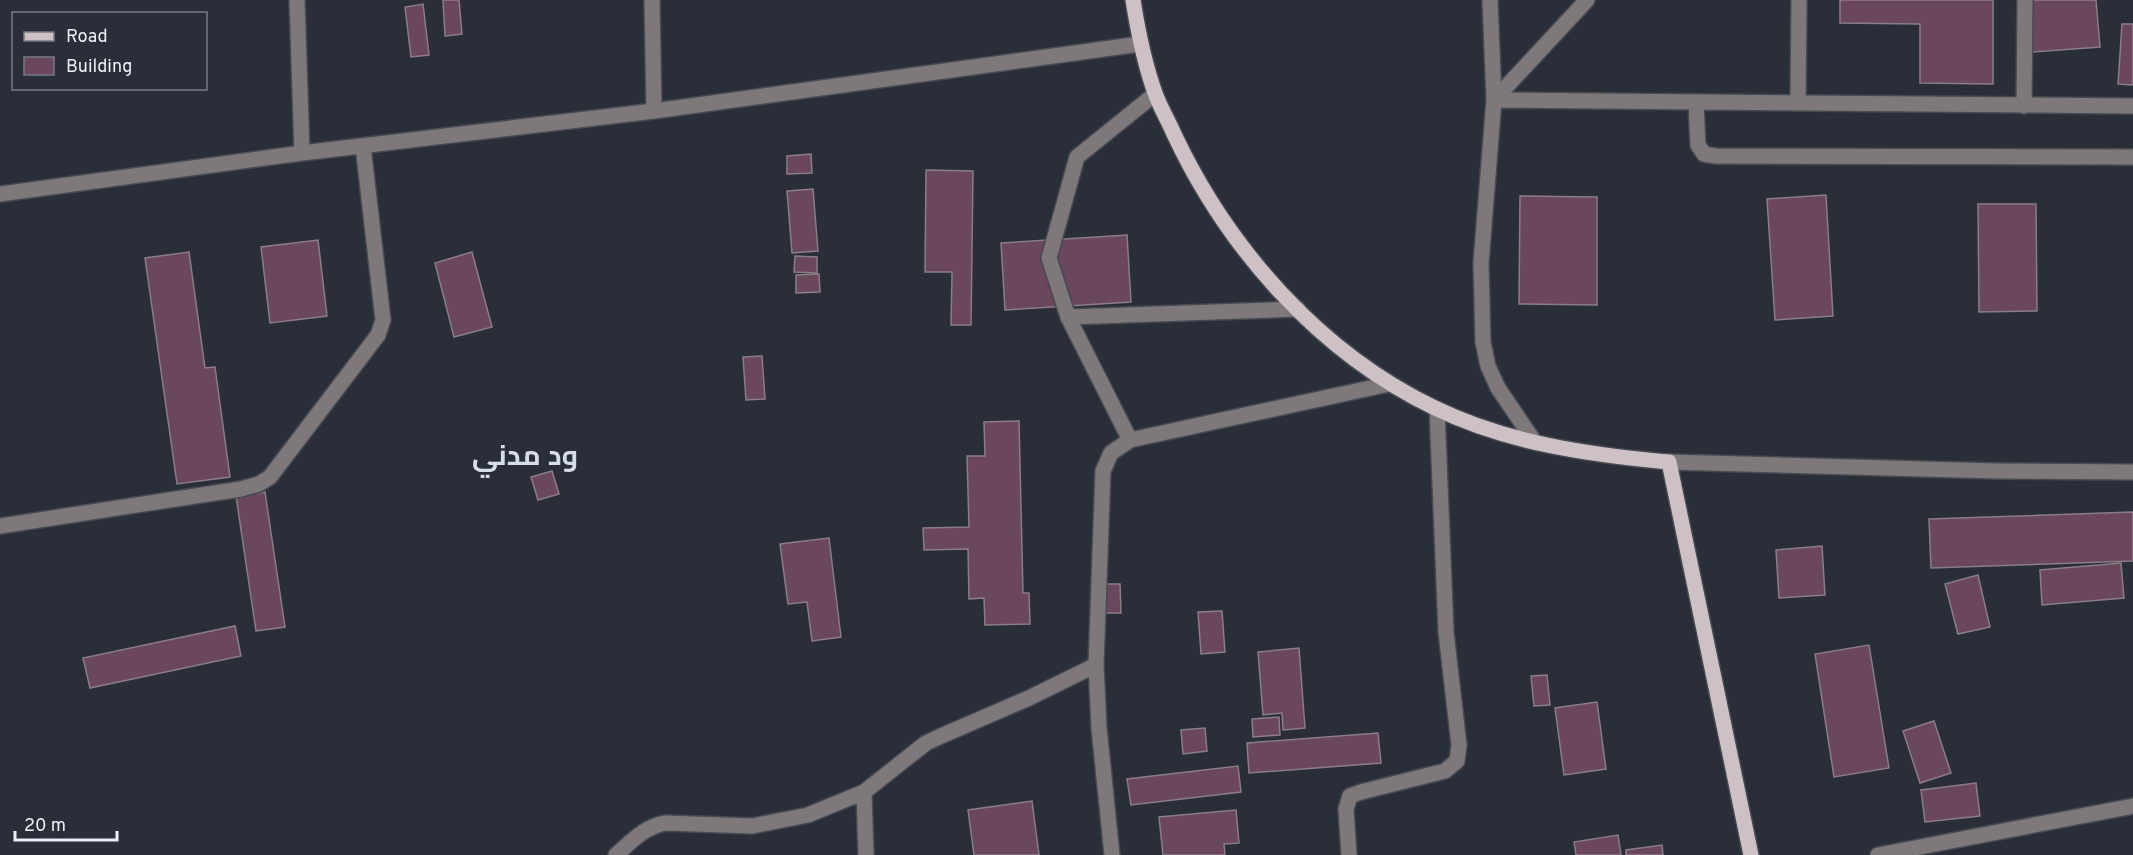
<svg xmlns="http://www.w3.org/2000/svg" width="2133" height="855" font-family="Overpass,Cairo,sans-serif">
<rect width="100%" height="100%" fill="#2a2e38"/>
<path fill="#6b475e" stroke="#8a7d85" stroke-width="1.5" d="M443,0H459L462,34L445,36Z
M1840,0H1993V84L1920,83V24L1840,23Z
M2029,0H2096L2100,47L2033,52Z
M423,4L429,55L411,57L405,7Z
M2122,24H2133V85L2118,84Z
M811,154L812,173L787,174V156Z
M926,170L973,171L971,325H951L952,272H925Z
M813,189L818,251L792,253L787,191Z
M1826,195L1833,316L1775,320L1767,199Z
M1520,196L1597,197V305L1519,304Z
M1978,204H2036L2037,311L1979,312Z
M1127,235L1131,302L1005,310L1001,243Z
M318,240L327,316L270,323L261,247Z
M189,252L205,368L215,367L230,477L177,484L145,258Z
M472,252L492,327L454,337L435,263Z
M795,256L817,257V273L794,272Z
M819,274L820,292L796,293V275Z
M762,356L765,399L746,400L743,357Z
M1019,421L1023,593H1029L1030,624L985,625L984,598L969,599L968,549L924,550L923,528L969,527L967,456H985L984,422Z
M552,471L559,494L538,500L531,477Z
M265,492L285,627L256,631L236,496Z
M2133,512V561L1931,568L1929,519Z
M829,538L841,637L812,641L807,602L788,604L780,544Z
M1822,546L1825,595L1779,598L1776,550Z
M2121,563L2124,598L2042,605L2040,570Z
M1978,575L1990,627L1958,634L1945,584Z
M1103,584H1120L1121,613H1103Z
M1222,611L1225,652L1201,654L1198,612Z
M235,626L241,656L90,688L83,658Z
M1869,645L1889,768L1834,777L1815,654Z
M1299,648L1305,728L1283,730L1282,713L1263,715L1258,652Z
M1547,675L1550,705L1534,706L1531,676Z
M1597,702L1606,769L1564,775L1555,708Z
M1279,717L1280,735L1253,737L1252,719Z
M1934,721L1951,773L1920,783L1903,731Z
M1205,728L1207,751L1183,754L1181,730Z
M1378,733L1381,763L1249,773L1247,743Z
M1238,766L1241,792L1131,805L1127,779Z
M1976,783L1980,816L1925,822L1921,790Z
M1032,801L1039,855H974L968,810Z
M1236,810L1239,843L1224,844L1225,855H1163L1159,817Z
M1618,835L1621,855H1576L1574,842Z
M1662,845L1663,855H1626V850Z"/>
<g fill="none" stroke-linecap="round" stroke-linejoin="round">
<defs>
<path id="minor" d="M297,0L302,153
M652,0L654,111
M1490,0L1494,100L1481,263L1483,342L1488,366L1498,388L1534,441
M1155,94L1077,157L1049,258L1068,317L1298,309
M1494,100L2133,106
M1494,100L1587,0
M1696,103L1698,145L1704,154L1716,156L2133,157
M1798,103L1799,0
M2024,106L2025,0
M0,194L302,153L654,111L1140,44
M1068,317L1130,440
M1669,462L1996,471L2133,472
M0,526L241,489L259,484L270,477L378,335L383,320L363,146
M864,792L866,855
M616,855C631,842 645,826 666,823L752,826L808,815L864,792L926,743L941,736L1029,698L1096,665
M1112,855L1099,728L1096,665L1103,471L1111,453L1130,440L1389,384
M1349,855L1346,809L1350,796L1361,792L1445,771L1457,761L1459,745L1446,632L1437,409
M1878,855L2133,806"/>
<path id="major" d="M1133,0C1138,32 1144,62 1155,93C1160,107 1168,120 1174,134C1228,249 1320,353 1435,408C1507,443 1590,455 1669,462L1751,855"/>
</defs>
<use href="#minor" stroke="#454952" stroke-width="18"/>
<use href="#major" stroke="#454952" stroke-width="18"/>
<use href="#minor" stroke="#7e787a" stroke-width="15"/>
<use href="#major" stroke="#cec1c6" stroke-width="15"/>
</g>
<g text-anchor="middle" stroke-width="5" stroke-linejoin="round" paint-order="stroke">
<g font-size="28" font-weight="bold" fill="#d6dce9" stroke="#2a2e38">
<text x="525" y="465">ود مدني</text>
</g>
</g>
<rect x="12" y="12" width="195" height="78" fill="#2a2e38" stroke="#777b84" stroke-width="1.5"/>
<rect x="24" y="32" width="30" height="9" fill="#cec1c6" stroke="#777b84" stroke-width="1.5"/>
<text x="66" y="42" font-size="18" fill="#ebeef5">Road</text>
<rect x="24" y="57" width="30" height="18" fill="#6b475e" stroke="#777b84" stroke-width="1.5"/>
<text x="66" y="72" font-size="18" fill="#ebeef5">Building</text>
<path d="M15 831v9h102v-9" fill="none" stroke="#ebeef5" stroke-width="3"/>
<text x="24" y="831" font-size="18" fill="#ebeef5" stroke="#2a2e38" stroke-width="4.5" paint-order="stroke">20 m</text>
</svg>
